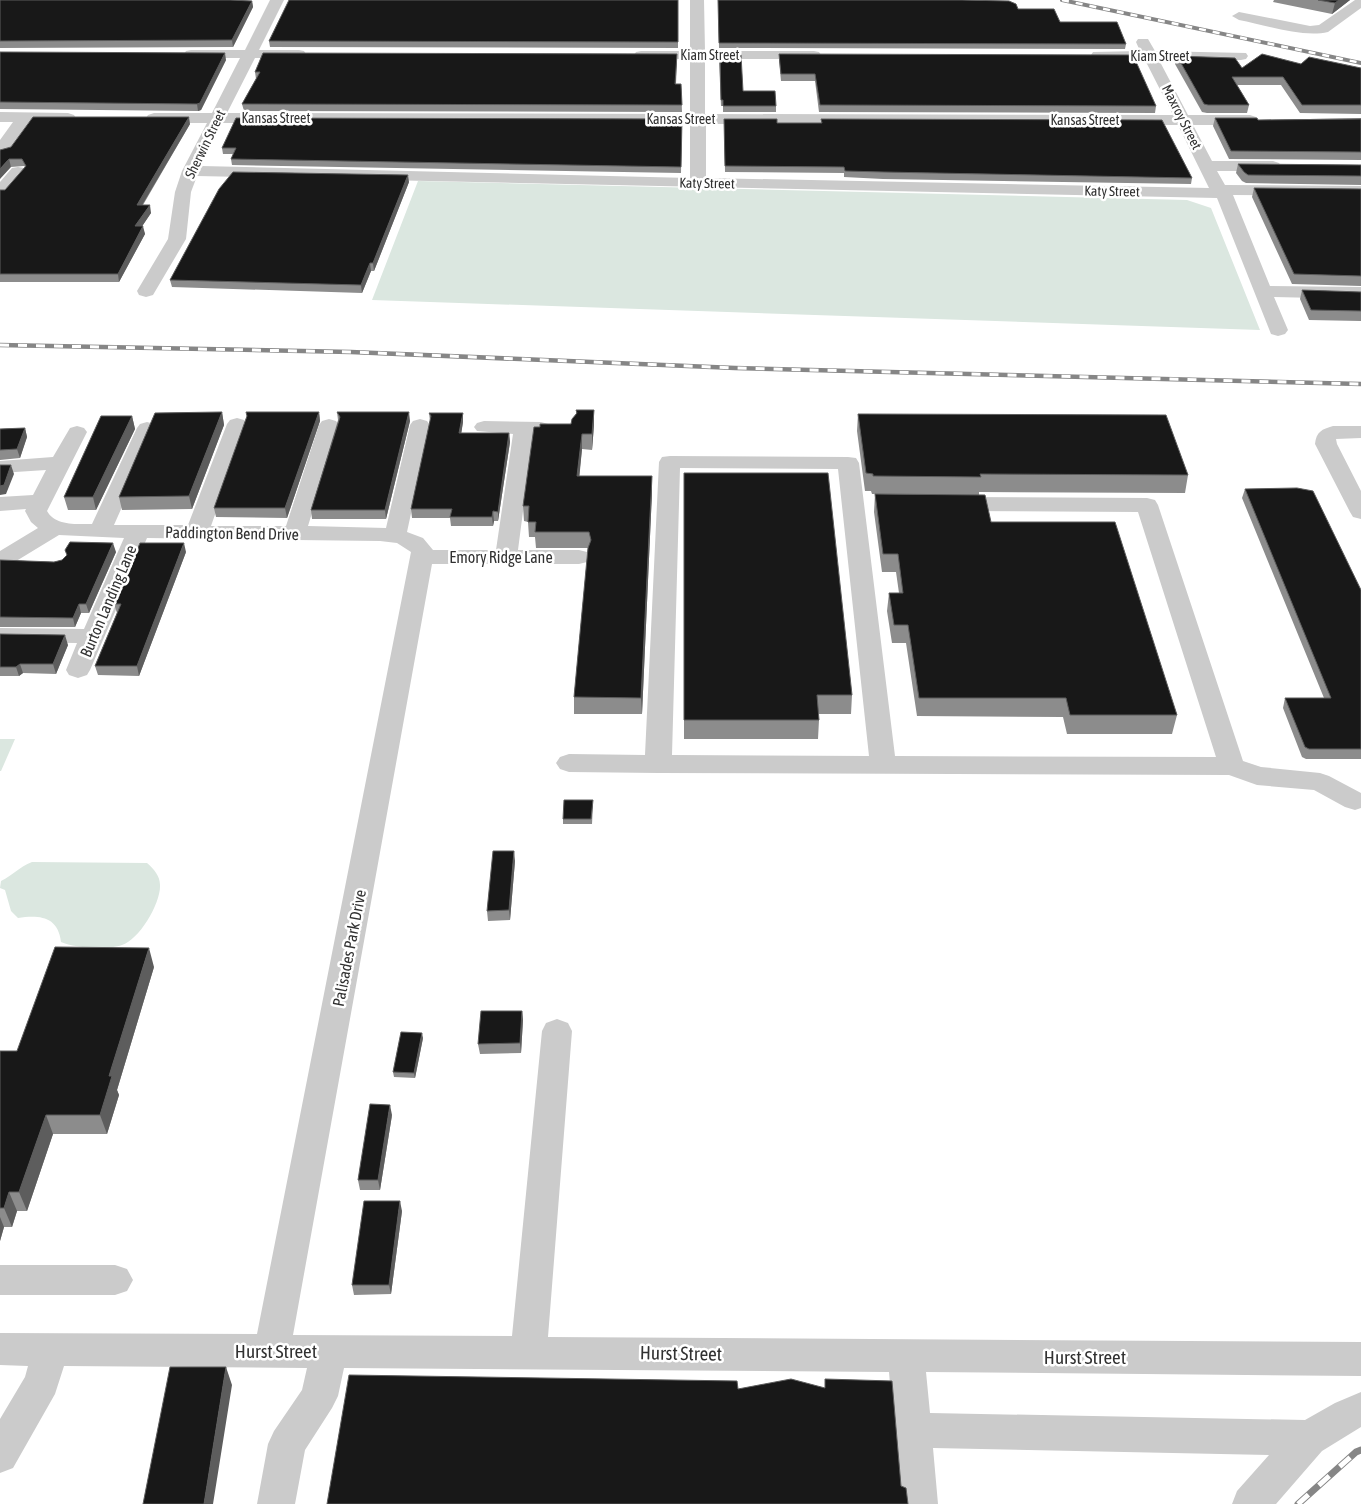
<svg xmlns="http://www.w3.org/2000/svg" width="1361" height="1504" font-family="'Asap Condensed',sans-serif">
<rect width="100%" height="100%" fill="#fff"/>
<path fill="#dbe7e0" d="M418,181L1187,200L1211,208L1260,330L372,300Z
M0,739H15L1,771H0Z
M32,862L147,863C154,869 160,876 160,885C161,903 139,940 122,945C108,950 74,948 61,942C58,916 39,915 18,918L11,911L5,890L0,888L1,881C13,875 19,867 32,862Z"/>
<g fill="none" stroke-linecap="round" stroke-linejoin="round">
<path fill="#cbcbcb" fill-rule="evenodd" d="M270,0H284L259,50H299L304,51L306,54L304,57L299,58H255L227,113L690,114V59H641L636,58L634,55L636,52L641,51H690V0H704L705,51H814L819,52L821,55L819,58L814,59H705V114L1173,115L1145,60L1098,59L1093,58L1091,55L1093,52L1140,51L1136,42L1138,39H1148L1155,51L1246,53L1248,56L1246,59L1241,60H1159L1188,115H1250L1256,117L1258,120L1256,123L1250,125H1193L1212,161H1273L1279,163L1281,166L1279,169L1273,171H1217L1225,185L1361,186V196L1233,195L1270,286L1361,287V299L1274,297L1288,330L1285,334L1278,336L1271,334L1217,198L197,176L191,192L186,239L153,295L146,297L139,295L137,291L168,239L175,192L182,171L207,123H154L148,121L146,118L148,115L154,113H212L240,58H191L186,57L184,54L186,51L191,50H245ZM222,123L690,124V178L201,166ZM706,124L1178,125L1209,188L706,178Z
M1355,0H1361V8L1328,32C1303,38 1265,25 1239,20L1232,16L1239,12L1310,26L1319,25Z
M0,112L68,113L74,115L76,118L74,121L68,123L29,122L6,154L0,156V140L13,122H0Z
M18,167L24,168L26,172L6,196L0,197V182L12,168Z
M237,418L244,420L247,424L211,526H286L319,425L322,421L329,419L336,421L339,425L308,526L386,528L410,425L413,421L420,419L427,421L430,425L407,532L423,538L433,550H496L513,434L477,431L474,427L477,423L484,421L541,422L548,424L551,428L548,432L533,434L518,550H579L587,552L590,557L587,562L579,564H432L293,1335L512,1336L542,1031L546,1023L557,1019L568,1023L572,1031L548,1337L1361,1342V1376L926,1372L930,1413L1305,1420L1335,1403L1361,1392V1427L1322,1451L1276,1504H1232L1237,1491L1269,1455L933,1448L938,1504H900L889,1372L344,1368L338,1396L332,1408L305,1450L295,1504H257L268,1444L274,1431L302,1390L307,1368L64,1366L55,1394L13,1468L0,1473V1419L25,1377L28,1366L0,1365V1333L257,1334L411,552L397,543L380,541L147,538L90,670L87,675L78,678L69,675L66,670L77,643L0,642V628L84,629L124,538L59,535L8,566L0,568V551L38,528L31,522L25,511L26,509L0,511V497L33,495L46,470L0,473V461L53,457L70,428L77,426L84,428L87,432L47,511C55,526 77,524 92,524L137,428L140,424L147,422L154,424L157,428L114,525H188L227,424L230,420Z
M1333,426H1361V438L1336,439L1337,444L1361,491V519L1353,517L1350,512L1315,444C1316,432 1322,429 1333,426Z
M670,456L848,457L856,458L859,463L895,756L1216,757L1138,512L952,511L944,509L941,504L944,499L952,497L1147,498L1155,500L1158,505L1243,761L1261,767L1320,773L1329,776L1361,793V808L1355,810L1345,807L1314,790L1257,785L1229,775L658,773L569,772L560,769L556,763L560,757L569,754L645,755L659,462L662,457ZM680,468L838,469L869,756L672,755Z
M0,1265H115L127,1269L133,1280L127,1291L115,1295H0Z"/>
<defs>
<path id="rail-far2" d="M1062,0L1361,63"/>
<path id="rail-far1" d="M0,345L351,352L735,368L1361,384"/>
<path id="rail" d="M1298,1504L1356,1452L1361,1450"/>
</defs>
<use href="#rail-far2" stroke="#868686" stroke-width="4"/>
<use href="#rail-far1" stroke="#868686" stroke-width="4.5"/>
<use href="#rail" stroke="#868686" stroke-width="7"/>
<use href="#rail-far2" stroke="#fff" stroke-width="2.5" stroke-dasharray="7" stroke-linecap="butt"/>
<use href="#rail-far1" stroke="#fff" stroke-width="3" stroke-dasharray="9" stroke-linecap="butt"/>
<use href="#rail" stroke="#fff" stroke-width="5" stroke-dasharray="14" stroke-linecap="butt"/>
</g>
<path fill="#8c8c8c" d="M0,0H234L252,1L253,7L233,47L0,48Z
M678,0V48L270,47L269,41Z
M718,0L1018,9L1126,44L1125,49L719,48Z
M1274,0H1350L1332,14L1273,2Z
M0,52L226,60L201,110L198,111L0,109Z
M779,54L1156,106L1155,113L819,112L815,81H781L779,61Z
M1177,56L1242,68L1301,64L1361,68V114L1300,113L1281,85H1237L1249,105L1247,113H1207L1202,112L1175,64Z
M677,61L676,84H681L682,112L244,111L242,104L256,79L255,72Z
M719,61L743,91L776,106V112H723V106H721Z
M1215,118L1258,120L1361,118V160L1229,159L1213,126Z
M682,119L681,173L232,165L231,159L233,154H223L222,148Z
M724,119L777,123H821V119L1192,178L1191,184L883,179L844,177V173L725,172Z
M190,124L143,205L151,213L142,226L145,234L119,282H0V190H5L25,167L24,166L11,167L0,150Z
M1238,164L1361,165V185L1246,183L1242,181L1236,173Z
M409,182L374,271H371L362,293L172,287L170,280Z
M1254,188L1361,189V286L1292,284L1252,197Z
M1302,290L1361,292V321L1309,320L1300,299Z
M576,410H594V425L592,450L582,449L579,476H652V492L642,714H574V697L588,548H536L535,537H529L528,522L524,521L523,506L571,424L576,415Z
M222,412L224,425L192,509L122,510L119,497Z
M319,412L320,421L287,518L216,517L214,508Z
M337,412L410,421L386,519H312L311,510L338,420Z
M429,413L463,422L461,433H509L510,442L498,521H494L493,526H451L450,518H412L411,509L430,421Z
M858,414L1188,475L1185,493L979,492V495L872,494L871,491H865L857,431Z
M132,416L135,429L96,510H68L64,497Z
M25,428L27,437L20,458L0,460V429Z
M684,473L852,695L851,714H818L819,720L818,739H684Z
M1245,489L1361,590V759H1306L1302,757L1283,708L1285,698H1324L1242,498Z
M875,494L991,522L1177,715L1172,734H1067L1063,717L917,716L906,643H892L887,611L889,593H899L896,572H882L874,512Z
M65,550L116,552L89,613H81L75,627H0V560L54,562L62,560L67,555Z
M186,552L139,676L98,675L95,666L117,613L114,604Z
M0,634L68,645L56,674L23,673L19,676H0Z
M593,805L592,824H563V819Z
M515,861L510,920L488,921L487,911Z
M154,967L117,1090L119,1095L107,1134H53L27,1211H17L12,1227H4L0,1241V1051H17Z
M522,1011L523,1020L521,1053L480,1054L478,1044Z
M423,1038L415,1078L394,1077L393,1072Z
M392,1115L380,1190H360L358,1180Z
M402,1211L391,1294L354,1295L352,1285Z"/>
<path fill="#5d5d5d" d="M1339,0H1350L1332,14L1335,3Z
M252,1L253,7L233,47L232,40Z
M225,53L226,60L201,110L198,111L197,104Z
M189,117L190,124L138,212L137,205Z
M9,159L11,167L0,179V169Z
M408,175L409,182L374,271L373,263Z
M150,205L151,213L137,234L135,226Z
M143,226L145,234L119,282L118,274Z
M370,263L371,271L362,293L361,285Z
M594,410V425L592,450V434Z
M222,412L224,425L192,509L189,496Z
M319,412L320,421L287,518L285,508Z
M409,412L410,421L386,519L385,510Z
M463,413V422L460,442L459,433Z
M132,416L135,429L96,510L93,497Z
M25,428L27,437L20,458L17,449Z
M509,433L510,442L498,521V512Z
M582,434V449L578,491L577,476Z
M11,465L14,474L6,494L0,495V486Z
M652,476V492L642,714L641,698Z
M493,511L494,521L493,526L492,517Z
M113,543L116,552L89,613L86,604Z
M184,543L186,552L139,676L137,666Z
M79,604L81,613L75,627L73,618Z
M65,635L68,645L56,674L53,664Z
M20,664L23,673L19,676L16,667Z
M514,851L515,861L510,920L509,910Z
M149,948L154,967L117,1090L119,1095L107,1134L100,1115L109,1076Z
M522,1011L523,1020L521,1053L520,1043Z
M422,1033L423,1038L415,1078L414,1073Z
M390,1105L392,1115L380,1190L378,1180Z
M46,1115L53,1134L27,1211L19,1192Z
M9,1192L17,1211L12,1227L4,1208Z
M400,1201L402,1211L391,1294L389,1285Z
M0,1217L4,1227L0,1241Z
M226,1367L232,1385L213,1504H204Z"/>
<path fill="#181818" stroke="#5d5d5d" d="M0,0H230L252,1L232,40L0,41Z
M289,0H678V42L269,41Z
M718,0H962L1009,1L1016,4L1018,9H1054L1060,22H1117L1126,44L719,43Z
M1318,0H1339L1335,3Z
M0,52L225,53L200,103L197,104L0,102Z
M263,53L677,54L675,84H681L682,105L242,104L260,72H255Z
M779,54L1133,55L1156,106L820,105L815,74H781Z
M1262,54L1301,64L1309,57L1361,68V105H1302L1283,77H1232L1249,105H1208L1204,104L1177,56L1235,58L1242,68Z
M720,55H741L743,91H775L776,106H723V100H721Z
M33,117H189L137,205H150L135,226H143L118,274H0V190H5L26,166L22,159H9L0,169V150L11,147Z
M236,118L682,119L681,167L231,159L236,148H222Z
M1215,118H1257L1258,120L1361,119V152L1231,151Z
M724,119H777V123H822L821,119L1162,120L1192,178L883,172L845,171L844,167L725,166Z
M1238,164L1361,165V176L1248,175L1244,172Z
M233,172L408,175L373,263H370L361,285L170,280L219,189Z
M1254,188L1361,189V276L1294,274Z
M1302,290L1361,292V311L1311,310Z
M576,410H594L592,434H582L577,476H652L641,698L574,697L588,548L591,540L589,532H535L536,522H528L529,506H523L534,427H540V424H571L572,419L577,413Z
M222,412L189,496L119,497L155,413Z
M246,412H319L285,508H214L247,416Z
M337,412H409L385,510H311L340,417Z
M429,413H463L459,433H509L498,512L493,511L492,517H450L452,509H411L431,416Z
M858,414L1166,415L1188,475L980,474L981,477L873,476V474L866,473Z
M101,416H132L93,497H64Z
M25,428L17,449L0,450V429Z
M0,465H11L4,485L0,486Z
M684,473H828L852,695H817L819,720H684Z
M1297,488L1313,491L1361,590V749H1309L1305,747L1285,698H1331L1245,489Z
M875,494L985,495L991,522H1115L1177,715H1070L1066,698H919L908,625H894L889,593H903L898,554H883Z
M70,542L113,543L86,604H79L73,618L0,617V560L54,562L62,560L67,555L65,550Z
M140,543H184L137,666H95L121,604H114Z
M0,634L65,635L53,664H20L16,667H0Z
M564,800H593L591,819H563Z
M493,851H514L509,910L487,911Z
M55,947L149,948L109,1076H112L100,1115H46L19,1192H9L4,1208H0V1051H17Z
M481,1011H522L520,1043L478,1044Z
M401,1032L422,1033L414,1073L393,1072Z
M370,1104L390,1105L378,1180H358Z
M364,1201H400L389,1285H352Z
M170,1367H226L204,1504H143Z
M349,1375L737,1381L738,1389L791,1379L825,1388V1379L892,1381L901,1486L906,1488L908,1504H327Z"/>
<g text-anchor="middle" stroke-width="5" stroke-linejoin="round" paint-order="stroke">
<g font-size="14" fill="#313131" stroke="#fff">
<text x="710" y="60">Kiam Street</text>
<text x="1160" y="61">Kiam Street</text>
<text transform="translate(1182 117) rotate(63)" y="5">Maxroy Street</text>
<text x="276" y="123">Kansas Street</text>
<text x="681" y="124">Kansas Street</text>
<text x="1085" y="125">Kansas Street</text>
<text transform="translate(205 144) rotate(-64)" y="5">Sherwin Street</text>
<text transform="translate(707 183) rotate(1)" y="5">Katy Street</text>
<text transform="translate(1112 191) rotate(1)" y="5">Katy Street</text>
</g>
<g font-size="16" fill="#313131" stroke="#fff">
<text transform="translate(232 533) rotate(1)" y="6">Paddington Bend Drive</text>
<text x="501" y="563">Emory Ridge Lane</text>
<text transform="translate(108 601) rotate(-67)" y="6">Burton Landing Lane</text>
<text transform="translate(349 948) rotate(-79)" y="6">Palisades Park Drive</text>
</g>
<g font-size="19" fill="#313131" stroke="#fff">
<text x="276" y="1358">Hurst Street</text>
<text transform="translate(681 1353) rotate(1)" y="7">Hurst Street</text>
<text x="1085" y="1364">Hurst Street</text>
</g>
</g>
</svg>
